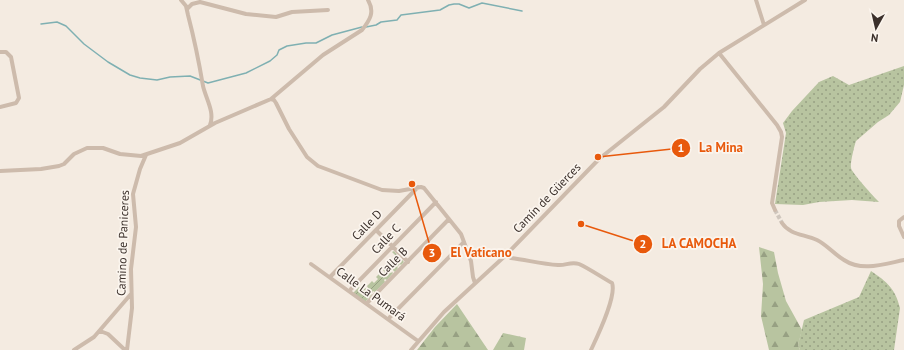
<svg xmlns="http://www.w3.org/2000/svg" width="904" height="350" font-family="'PT Sans',sans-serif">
<defs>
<pattern id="grass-dots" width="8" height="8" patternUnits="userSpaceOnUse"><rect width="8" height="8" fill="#b8c4a0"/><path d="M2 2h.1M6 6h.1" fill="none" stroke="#97a083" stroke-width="1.8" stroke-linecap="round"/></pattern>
<pattern id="forest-firs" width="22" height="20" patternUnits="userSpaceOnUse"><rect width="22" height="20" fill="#b8c4a0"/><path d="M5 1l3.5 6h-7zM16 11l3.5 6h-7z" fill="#97a083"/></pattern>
<pattern id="garden-furrows" width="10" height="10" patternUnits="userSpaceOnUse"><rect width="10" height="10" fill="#b8c4a0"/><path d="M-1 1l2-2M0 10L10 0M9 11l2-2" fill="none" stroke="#97a083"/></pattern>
</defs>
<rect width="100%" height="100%" fill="#f4ebe1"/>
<path fill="url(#grass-dots)" d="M904,66V85L900,102L889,115L878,122L856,141C854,147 850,163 851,168C852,173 874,197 879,202L852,200L819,202L803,205L775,204L786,133L783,123L792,111L819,82L833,76L849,85Z
M871,271C887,282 895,288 900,308L894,350H800L798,345L804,320L859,297Z"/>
<path fill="url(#forest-firs)" d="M759,247L774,252L778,273L786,301L802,330L798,345L800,350H769L761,316L763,284Z
M457,304L488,350H417L435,327Z
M503,333L526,338L524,350H493Z"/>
<path fill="url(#garden-furrows)" d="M394,251L404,262L401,265L400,264L397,267L398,268L395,272L392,269L390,271L391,273L392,272L393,273L387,280L385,279L384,280L385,282L375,292L373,291L372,293L370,291L369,292L372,295L365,302L353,293L359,287L363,290L365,288L367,289L368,288L367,286L372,281L374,283L378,279L376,277L379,274L380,276L385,272L383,270L385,267L387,269L395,260L394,259L396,256L392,252Z"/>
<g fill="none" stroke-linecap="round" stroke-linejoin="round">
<path stroke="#7fb0b2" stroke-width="1.5" d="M41,24L57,22L66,26L84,44L108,62L130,75L140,78L157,80L170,77L190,76L208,83L246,73L270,61L277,55L279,50L287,46L306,43H316L332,35L362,27
M366,27L376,25L381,22L397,20L401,15L440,10L449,5L454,4H459L469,8L482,3L522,11"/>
<path stroke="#cfc6bd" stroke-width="4" stroke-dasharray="4 2" stroke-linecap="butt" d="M775,210L782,223"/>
<path stroke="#cdbbac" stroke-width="4" d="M181,0L186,6L188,15C194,38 199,62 203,86C206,99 215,112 210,125
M756,0L764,25
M187,9L192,4L200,2L246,14L276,17L292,12L328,10
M0,52H6L11,57L19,98L16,103L0,107
M719,53L777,125L781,132L782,137L772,203L775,210
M271,99L274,100L276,103L289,129L307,157L318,166L382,190L399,191L421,187L424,188L461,234L471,261L473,277L475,283
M0,171L41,169L59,166L64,164L74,154L87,148H103L120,154L141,156L180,143L215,123L271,99L323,55L362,30C370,20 375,12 368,0
M904,217L899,221V226L904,237
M782,223C790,235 804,234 817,240C827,245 834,254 844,260C862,272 884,264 904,260
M376,230L408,262
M506,255L511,258C527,260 542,264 558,265C565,266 571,261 579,264C590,269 601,277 612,283C617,296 597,337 591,350
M311,264L418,341
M330,277L418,187
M351,289L436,202
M368,302L449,219
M390,317L464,242
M100,331L108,334L125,350
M74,350L94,337L131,294
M127,350L132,308L131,269L136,227L133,194L140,169L146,155
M411,350L444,312L506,255L599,159L664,107L700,69L719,53L805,0"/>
</g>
<g text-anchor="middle" stroke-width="3.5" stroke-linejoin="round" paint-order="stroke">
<g font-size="12" fill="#3b302b" stroke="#fbf5ee">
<text transform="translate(547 198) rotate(-46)" y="4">Camín de Güerces</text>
<text transform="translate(367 225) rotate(-46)" y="4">Calle D</text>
<text transform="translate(386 239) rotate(-46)" y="4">Calle C</text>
<text transform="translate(123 243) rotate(-88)" y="4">Camino de Paniceres</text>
<text transform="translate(393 262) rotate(-45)" y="4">Calle B</text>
<text transform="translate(371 294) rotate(36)" y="4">Calle La Pumará</text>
</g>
</g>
<path fill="none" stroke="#e8590c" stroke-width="1.5" d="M598 157L681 148M581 224L643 244M412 184L432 253"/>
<g fill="#e8590c" stroke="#fbf5ee" stroke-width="1.5">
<circle cx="598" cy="157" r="4"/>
<circle cx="581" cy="224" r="4"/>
<circle cx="412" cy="184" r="4"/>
<circle cx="681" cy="148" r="10"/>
<circle cx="643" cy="244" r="10"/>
<circle cx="432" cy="253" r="10"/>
</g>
<g font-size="12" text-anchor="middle" font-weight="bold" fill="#fff">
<text x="681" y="152">1</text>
<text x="643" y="248">2</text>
<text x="432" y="257">3</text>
</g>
<g font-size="13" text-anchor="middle" font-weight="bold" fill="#e8590c" stroke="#fbf5ee" stroke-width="3.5" stroke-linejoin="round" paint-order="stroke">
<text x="721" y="152">La Mina</text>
<text x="699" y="248">LA CAMOCHA</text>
<text x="481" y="257">El Vaticano</text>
</g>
<g transform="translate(876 28) rotate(188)" stroke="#fbf5ee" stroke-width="3" paint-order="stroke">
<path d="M0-3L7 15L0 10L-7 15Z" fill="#3b302b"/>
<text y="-6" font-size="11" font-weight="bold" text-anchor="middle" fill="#3b302b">N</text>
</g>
</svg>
